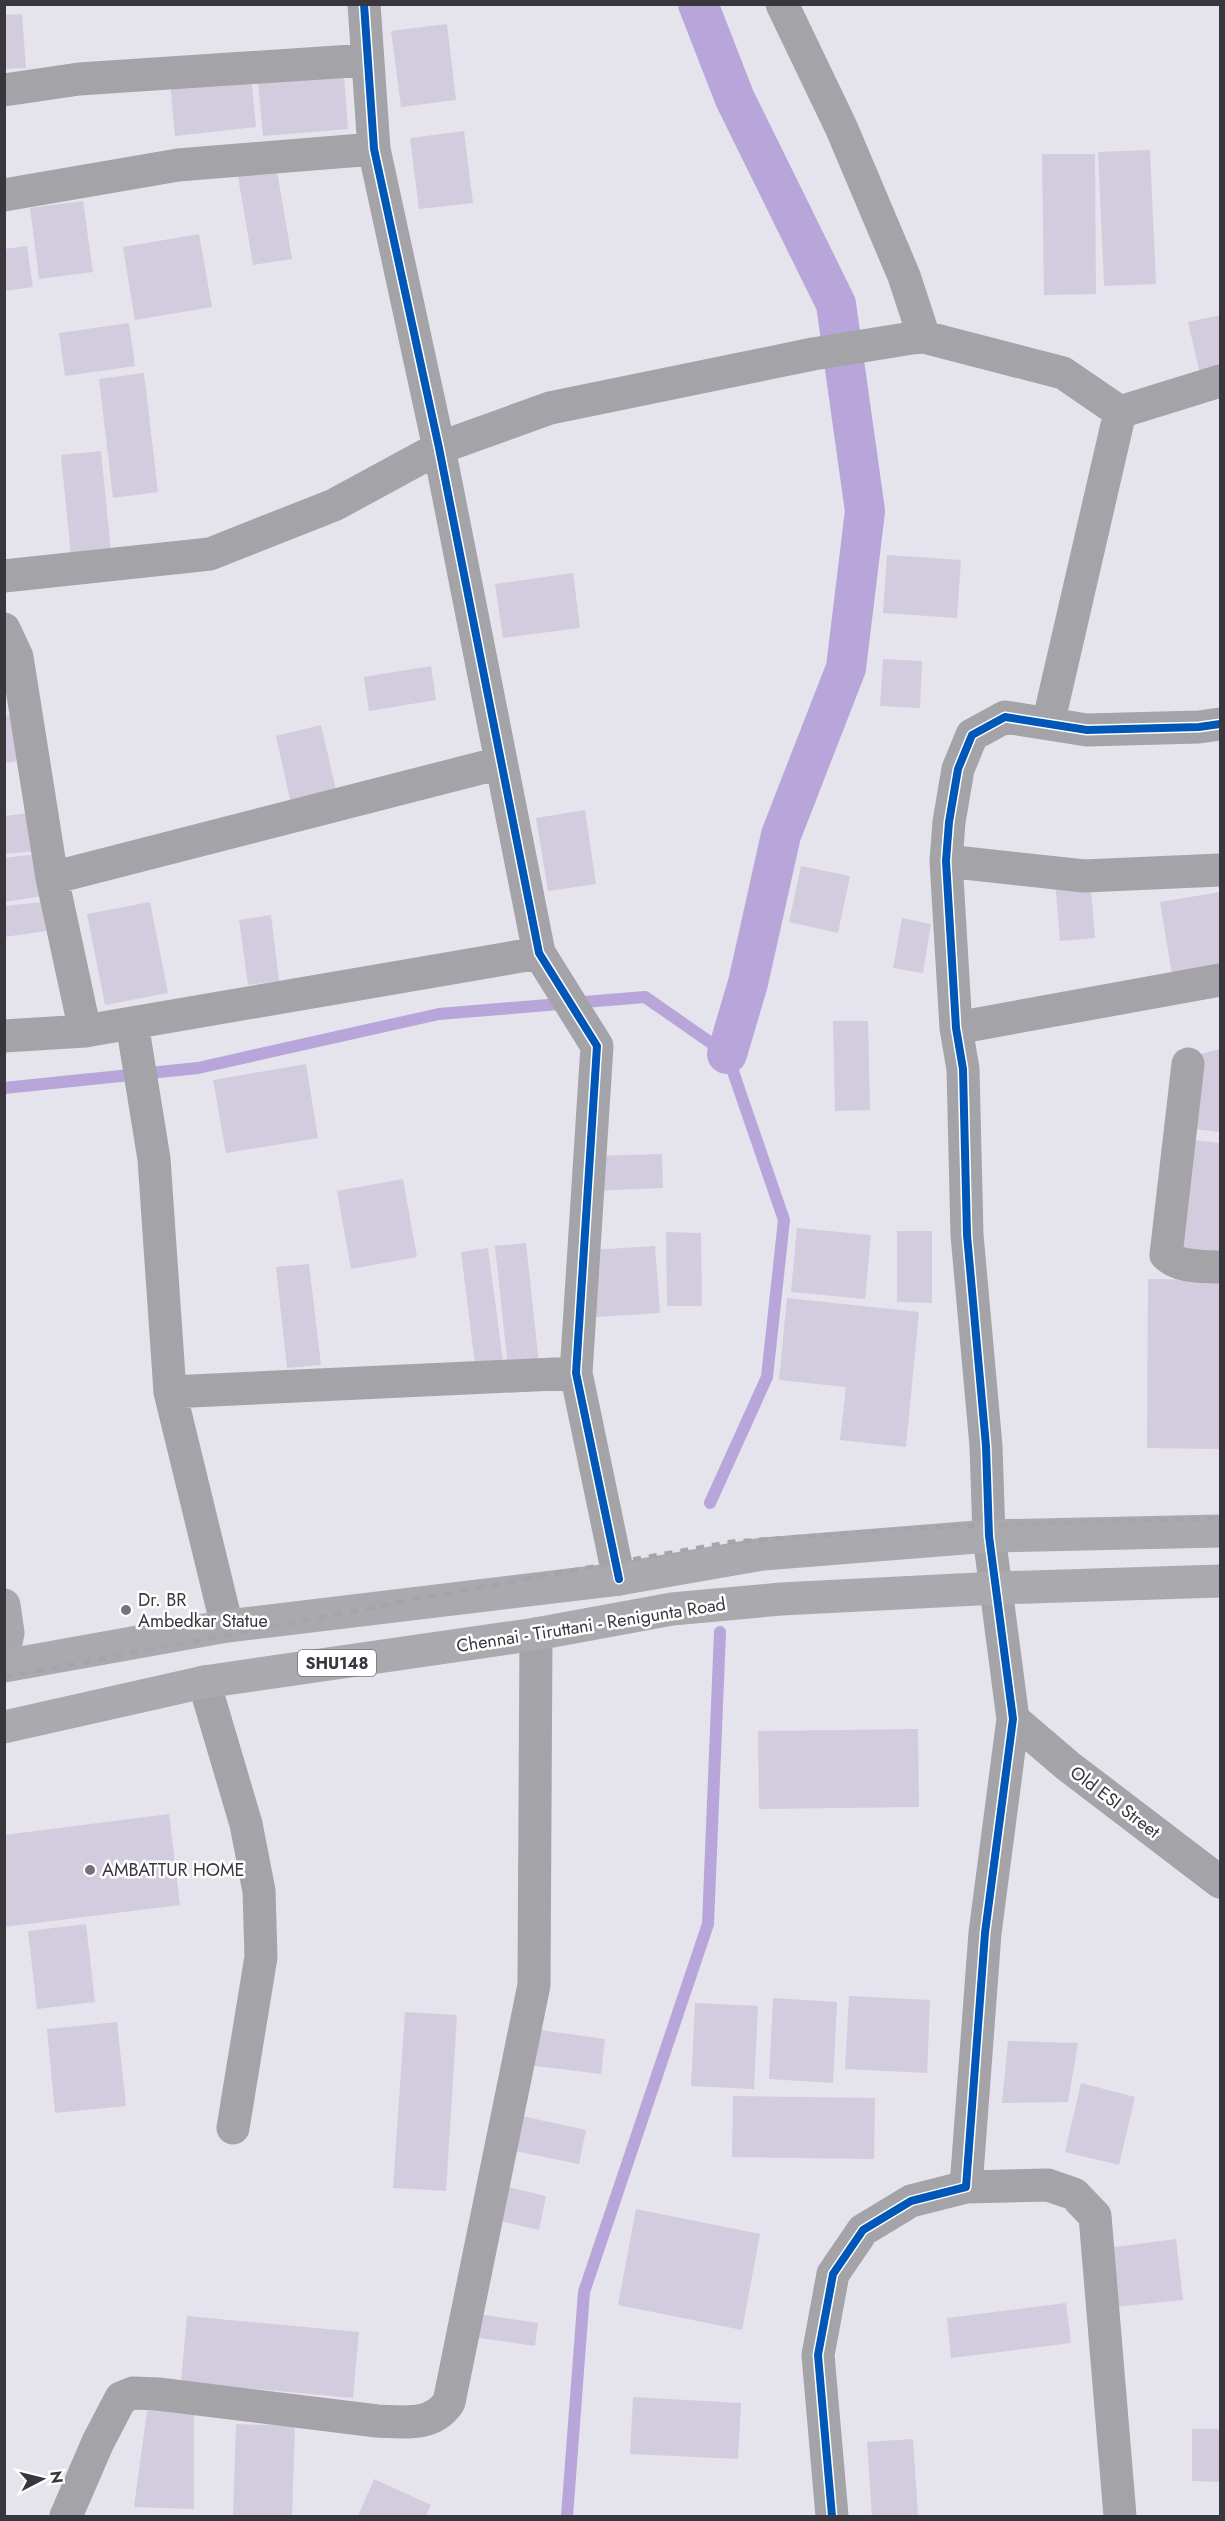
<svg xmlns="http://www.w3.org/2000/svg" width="1225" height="2521" font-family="Jost,sans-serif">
<rect width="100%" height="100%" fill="#e5e3ec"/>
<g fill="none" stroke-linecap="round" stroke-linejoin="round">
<path stroke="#b8a5da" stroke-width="12" d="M4,1088L198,1068L439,1014L645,997L727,1054L784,1220L767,1377L710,1503
M567,2516L584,2292L708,1924L720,1632"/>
<path stroke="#b8a5da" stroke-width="40" d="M698,4L735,99L836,304L865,511L846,668L781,835L748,983L727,1054"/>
</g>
<path fill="#d3ccdf" d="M22,14L26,68L4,69V15Z
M447,24L456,100L401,107L391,31Z
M251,74L256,127L175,136L170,83Z
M344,75L348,129L263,136L258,83Z
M464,131L473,203L419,209L410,138Z
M1150,150L1156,284L1104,286L1098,152Z
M1042,154H1095L1096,294L1044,295Z
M275,159L292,259L253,265L236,165Z
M83,201L93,272L39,279L30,208Z
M199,234L212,307L135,320L123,247Z
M27,246L33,287L4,291V249Z
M1220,315V370L1200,374L1188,322Z
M129,323L135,366L65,376L59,333Z
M144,373L158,492L113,498L99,379Z
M101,451L111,551L71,556L61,455Z
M887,555L961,560L957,618L883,613Z
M573,573L580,628L503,638L495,584Z
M883,659L922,661L920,708L880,706Z
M431,666L436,700L369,711L364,677Z
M13,715L19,761L4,763V716Z
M321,725L339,803L293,813L276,736Z
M585,810L596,884L548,891L536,818Z
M30,813L35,851L4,854V816Z
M37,854L43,896L4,902V858Z
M801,866L850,876L838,933L789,922Z
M1090,878L1095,938L1060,941L1055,881Z
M1220,892V978L1174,986L1160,902Z
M42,902L46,931L4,937V906Z
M150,902L168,993L105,1005L87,914Z
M271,915L279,981L248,985L239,920Z
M902,918L931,924L923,973L893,968Z
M833,1021H868L870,1110L835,1111Z
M1220,1049V1132L1192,1129L1201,1054Z
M306,1064L318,1138L226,1153L213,1080Z
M1185,1139L1220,1143V1256L1174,1251Z
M662,1154L663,1188L592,1191L591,1156Z
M403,1179L417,1257L351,1269L337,1191Z
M797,1228L871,1235L865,1299L791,1292Z
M897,1231H932V1303L897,1302Z
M666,1232L701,1233L702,1306H667Z
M526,1243L539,1364L508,1368L495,1246Z
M655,1246L660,1313L595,1317L591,1250Z
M488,1248L504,1369L476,1373L461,1252Z
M309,1264L321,1365L287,1368L276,1267Z
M1148,1279L1220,1280V1449L1147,1448Z
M787,1298L919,1312L906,1447L840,1440L846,1387L779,1380Z
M918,1729L919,1807L759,1809L758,1731Z
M169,1814L180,1905L4,1927V1835Z
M86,1924L95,2002L37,2009L28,1931Z
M849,1996L930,2000L927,2073L845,2069Z
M773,1998L837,2002L833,2083L769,2079Z
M695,2003L758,2006L754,2089L691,2086Z
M405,2012L457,2015L446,2191L393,2188Z
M117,2022L126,2106L55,2113L47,2029Z
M533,2029L605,2039L601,2074L528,2065Z
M1008,2041L1078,2043L1068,2102L1002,2103Z
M1081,2083L1135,2097L1119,2165L1065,2152Z
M733,2096L875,2098L874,2159L732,2157Z
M517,2115L586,2130L579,2164L510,2150Z
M504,2186L546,2196L539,2230L496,2220Z
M636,2209L760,2234L742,2330L618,2305Z
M1176,2239L1183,2300L1114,2307L1107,2248Z
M1066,2303L1071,2343L951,2358L947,2318Z
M477,2314L538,2323L535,2346L474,2337Z
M187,2316L359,2332L353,2398L181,2382Z
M633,2397L741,2403L738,2459L630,2454Z
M194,2404V2509L134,2507L147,2411Z
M236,2424L295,2426L292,2516H233Z
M1192,2429H1220V2482L1192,2481Z
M913,2439L918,2515L872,2516L867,2442Z
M374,2479L431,2505L426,2516H358Z"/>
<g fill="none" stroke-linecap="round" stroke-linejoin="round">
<path stroke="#a4a3a7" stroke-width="33" d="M364,4L374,149L439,448L539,953L597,1046L576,1373L619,1579
M782,4L841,127L904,276L924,337
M4,90L79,79L367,60
M4,195L178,165L374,149
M4,576L210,554L334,505L439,448L550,408L813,354L912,338L924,337L1063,373L1120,412L1220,381
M4,629L17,657L52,878L85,1031
M1048,724L1120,412
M946,861L1084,876L1220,870
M52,878L500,763
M132,1023L154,1159L170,1392L227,1626
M956,1028L1220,980
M4,1036L85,1031L539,953
M1188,1064L1166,1255C1180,1268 1202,1266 1220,1267
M170,1392L576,1373
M204,1682L246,1824L259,1891L261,1957L233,2128
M1013,1719L1068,1766L1220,1882
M966,2187L1048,2185L1074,2194L1095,2216L1120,2516
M66,2516L98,2442L121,2398L133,2393L158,2394L377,2421C404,2422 433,2427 449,2402L534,1985L536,1634
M832,2516L818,2355L833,2274L863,2230L911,2201L966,2187L985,1933L1013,1719L989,1536L986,1446L967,1235L963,1069L956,1028L946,861L949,822L958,769L972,735L1005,717L1087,730L1199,727L1220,724"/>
<path stroke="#a8a7ab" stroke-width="33" d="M4,1605L8,1633L4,1653"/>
<path stroke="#aaa9ae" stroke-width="33" d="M4,1666L227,1626L619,1579L763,1554L989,1536L1220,1531
M4,1727L204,1682L536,1634L672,1609L781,1599L997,1588L1220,1581"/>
<path stroke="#a5a4a8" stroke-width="4.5" stroke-dasharray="8 8" stroke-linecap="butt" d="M4,1677L481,1587L730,1542L937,1527L1220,1518"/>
<defs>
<path id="cycleway" d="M364,4L374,149L439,448L539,953L597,1046L576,1373L619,1579
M832,2516L818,2355L833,2274L863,2230L911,2201L966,2187L985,1933L1013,1719L989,1536L986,1446L967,1235L963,1069L956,1028L946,861L949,822L958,769L972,735L1005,717L1087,730L1199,727L1220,724"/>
</defs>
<use href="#cycleway" stroke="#fff" stroke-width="11"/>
<use href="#cycleway" stroke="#0057b8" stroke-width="8"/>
</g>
<g fill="#75737a" stroke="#fff" stroke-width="2">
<circle cx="126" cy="1610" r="6"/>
<circle cx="90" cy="1870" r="6"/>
</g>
<g text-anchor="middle" stroke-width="5" stroke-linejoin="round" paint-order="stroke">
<rect fill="#fff" stroke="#747377" stroke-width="1.5" x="298" y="1650" width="78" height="26" rx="4.5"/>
<g font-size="16" font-weight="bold" fill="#39373d">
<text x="337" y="1669">SHU148</text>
</g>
<g font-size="18" fill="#39373d" stroke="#fff" text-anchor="start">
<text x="138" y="1606">Dr. BR<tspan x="138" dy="21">Ambedkar Statue</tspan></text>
<text x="102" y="1876">AMBATTUR HOME</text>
</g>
<g font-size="18" fill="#39373d" stroke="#fff">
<text transform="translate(591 1625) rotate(-9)" y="6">Chennai - Tiruttani - Renigunta Road</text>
<text transform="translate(1115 1802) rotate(37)" y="6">Old ESI Street</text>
</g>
</g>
<rect width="1225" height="2521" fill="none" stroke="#39373d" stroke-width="12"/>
<g transform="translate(42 2479) rotate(83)" stroke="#ffffff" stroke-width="4.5" paint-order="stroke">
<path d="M0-4.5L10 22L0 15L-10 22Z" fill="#39373d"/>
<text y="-9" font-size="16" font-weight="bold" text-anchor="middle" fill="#39373d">N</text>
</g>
</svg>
